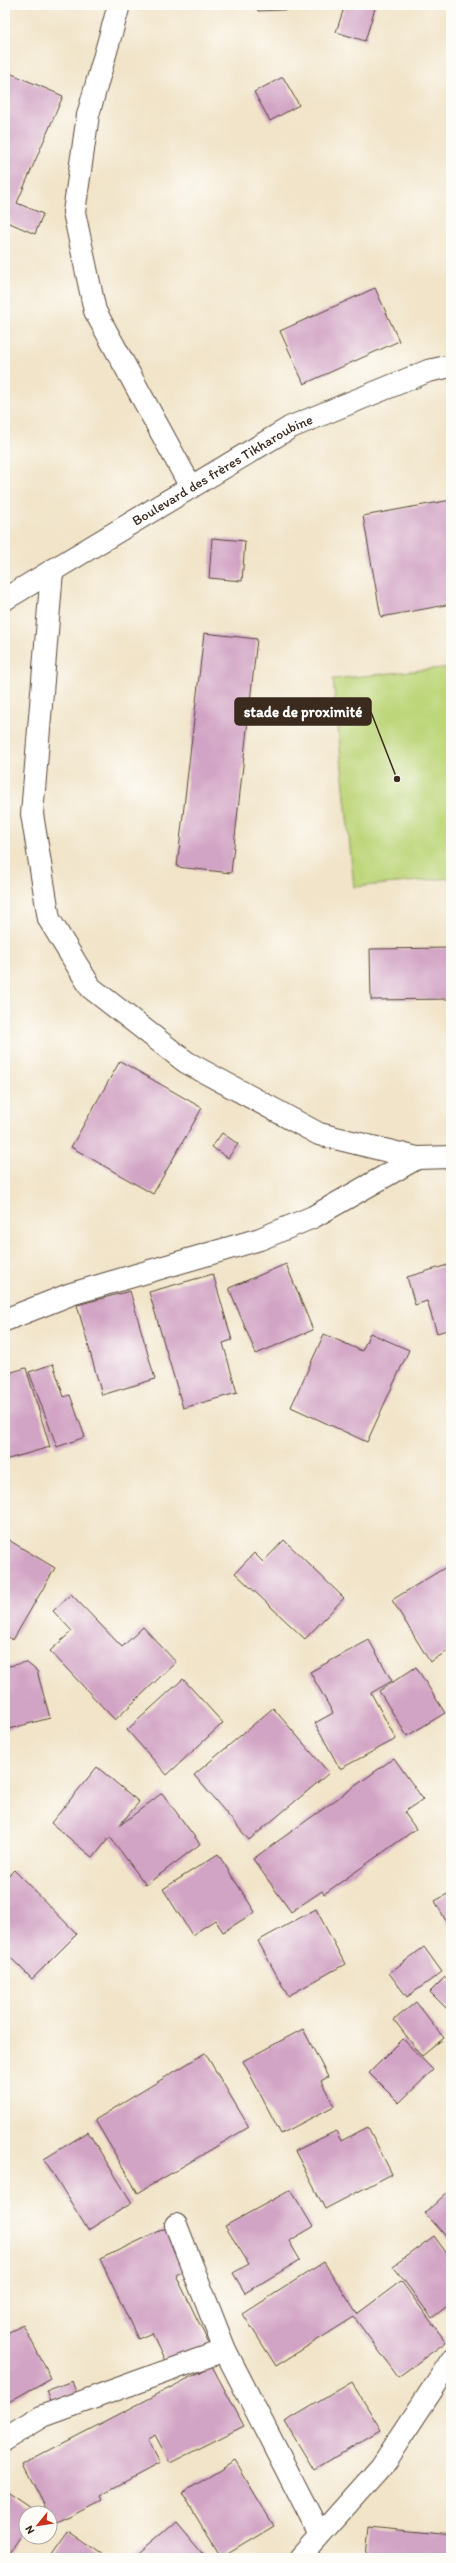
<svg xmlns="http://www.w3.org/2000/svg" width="456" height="2563" font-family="Itim,sans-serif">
<rect width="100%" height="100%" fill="#fdfcf7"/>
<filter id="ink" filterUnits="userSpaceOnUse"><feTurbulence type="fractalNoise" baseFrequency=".025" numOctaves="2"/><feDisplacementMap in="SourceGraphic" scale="8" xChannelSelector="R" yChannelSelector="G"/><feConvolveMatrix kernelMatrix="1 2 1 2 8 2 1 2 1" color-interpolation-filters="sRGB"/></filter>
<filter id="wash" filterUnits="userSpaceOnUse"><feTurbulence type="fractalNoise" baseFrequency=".012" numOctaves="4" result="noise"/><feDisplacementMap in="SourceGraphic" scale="16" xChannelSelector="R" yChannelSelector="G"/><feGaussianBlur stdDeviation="0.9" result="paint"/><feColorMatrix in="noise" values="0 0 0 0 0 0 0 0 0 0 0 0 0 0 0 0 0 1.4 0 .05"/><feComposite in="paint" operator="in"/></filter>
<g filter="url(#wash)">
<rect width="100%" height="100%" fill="#f1e4c9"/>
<path fill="#bed67a" stroke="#7c804c" d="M451,667V878L354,887L333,679Z"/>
<g id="blocks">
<path fill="#d1a3c4" d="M257,5H305V9L258,11Z
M345,5H376L365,41L336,32Z
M5,71L63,96L17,203L43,214L35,234L5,221L8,214L5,212Z
M283,77L299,105L270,121L254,92Z
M375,288L399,341L304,384L280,331Z
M451,500V604L381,617L363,516Z
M212,538L245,541L242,581L209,578Z
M204,633L257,639L231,873L177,867Z
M451,948V999L371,1000L370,949Z
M120,1061L202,1108L153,1194L71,1147Z
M222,1133L238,1144L228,1158L212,1147Z
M286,1264L313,1330L256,1354L229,1288Z
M451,1264V1329L437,1333L427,1301L415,1305L407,1277Z
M213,1274L232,1340L223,1343L237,1393L183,1408L149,1292Z
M130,1291L155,1379L102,1395L77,1305Z
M370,1333L409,1350L367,1442L291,1407L324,1334L362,1351Z
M53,1364L64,1397L70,1395L85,1437L57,1447L29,1372Z
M26,1368L50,1447L5,1460V1374Z
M7,1539L55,1568L13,1640L5,1635V1543Z
M284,1540L344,1598L305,1639L235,1573L254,1553L263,1562Z
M451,1564V1649L430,1662L392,1600Z
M71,1594L122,1647L143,1627L176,1662L115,1720L50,1651L72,1631L53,1611Z
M369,1640L392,1681L371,1693L396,1739L340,1769L315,1723L333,1713L310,1672Z
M26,1662L37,1671L50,1718L5,1730V1667Z
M416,1667L445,1713L407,1736L379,1691Z
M183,1679L223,1723L167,1775L127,1730Z
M273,1708L329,1773L249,1840L194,1775Z
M5,1739L10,1755L5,1761Z
M394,1758L423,1799L404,1812L416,1829L324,1894L322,1891L291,1912L253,1859Z
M97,1767L139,1802L119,1826L162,1793L200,1844L146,1885L110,1837L93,1858L51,1823Z
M218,1854L255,1912L223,1932L215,1920L192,1935L163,1889Z
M14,1870L77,1934L32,1979L5,1952V1879Z
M451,1892V1930L435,1901Z
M316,1909L345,1964L288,1996L258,1941Z
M424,1947L442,1972L407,1997L389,1973Z
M445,1977L451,1983V2013L430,1992Z
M416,2002L444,2038L422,2056L394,2020Z
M303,2029L328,2077L321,2081L334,2106L281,2134L243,2061Z
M403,2039L433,2070L399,2103L369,2073Z
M205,2053L249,2127L138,2193L95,2120Z
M368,2127L392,2174L325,2209L295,2151L336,2131L341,2141Z
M88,2132L132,2203L88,2230L44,2159Z
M451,2189V2242L425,2213Z
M291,2190L313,2227L289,2241L300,2260L245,2293L233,2273L249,2264L225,2226Z
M166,2228L186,2270L176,2275L209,2344L166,2363L152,2333L138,2339L100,2259Z
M434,2236L451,2259V2303L432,2318L393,2266Z
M324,2262L357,2314L401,2281L446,2342L398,2377L354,2317L276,2366L243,2314Z
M23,2325L51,2378L5,2404V2334Z
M212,2366L244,2426L170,2463L155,2435L148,2440L160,2463L100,2495L102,2499L54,2524L23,2464Z
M72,2381L78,2398L52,2407L46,2391Z
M352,2382L381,2430L314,2470L285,2422Z
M235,2461L274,2526L221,2558L182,2493Z
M5,2491L36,2512L26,2513V2527L5,2558Z
M176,2521L207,2558H133Z
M368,2526L451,2534L449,2558H365Z
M68,2531L107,2558H49Z"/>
</g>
</g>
<g filter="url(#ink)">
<use href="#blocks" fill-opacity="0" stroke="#564638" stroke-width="1"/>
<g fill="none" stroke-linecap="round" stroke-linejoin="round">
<defs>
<g id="minor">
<path d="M119,5L88,115L74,212L95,311L191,487"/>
<path d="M52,571L32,814L49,919L91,988L186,1062L319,1134L417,1158L451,1157"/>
<path id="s1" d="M5,599L291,427L428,371L451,366"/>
<path d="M5,1320L71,1294L260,1239L313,1217L417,1158"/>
<path d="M176,2225L225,2350L320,2535"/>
<path d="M5,2439L43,2416L225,2350"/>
<path d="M300,2558L381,2467L451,2361"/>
</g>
</defs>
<use href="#minor" stroke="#564638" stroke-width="24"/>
<use href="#minor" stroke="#fff" stroke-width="22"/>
</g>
</g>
<g text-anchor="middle" stroke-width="3" stroke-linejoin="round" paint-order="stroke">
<g font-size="14" fill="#3b2a1e" stroke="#fdfcf7">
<text dy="5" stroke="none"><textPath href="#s1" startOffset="253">Boulevard des frères Tikharoubine</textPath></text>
</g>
</g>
<path fill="none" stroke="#3b2a1e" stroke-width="1.5" d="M397 779L371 712"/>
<circle fill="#3b2a1e" stroke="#fdfcf7" stroke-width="1.5" cx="397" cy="779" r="4"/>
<rect fill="#3b2a1e" stroke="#3b2a1e" stroke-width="1.5" x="235" y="698" width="136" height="27" rx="4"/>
<g font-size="15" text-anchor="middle" font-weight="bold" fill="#fff">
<text x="303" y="717">stade de proximité</text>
</g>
<rect width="456" height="2563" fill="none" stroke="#fdfcf7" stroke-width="20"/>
<g transform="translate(38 2525) rotate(240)"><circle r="19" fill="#fdfcf7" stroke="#afa8a0"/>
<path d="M0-3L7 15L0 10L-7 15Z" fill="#c8321e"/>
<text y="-6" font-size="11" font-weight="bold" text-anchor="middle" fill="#3b2a1e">N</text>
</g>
</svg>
